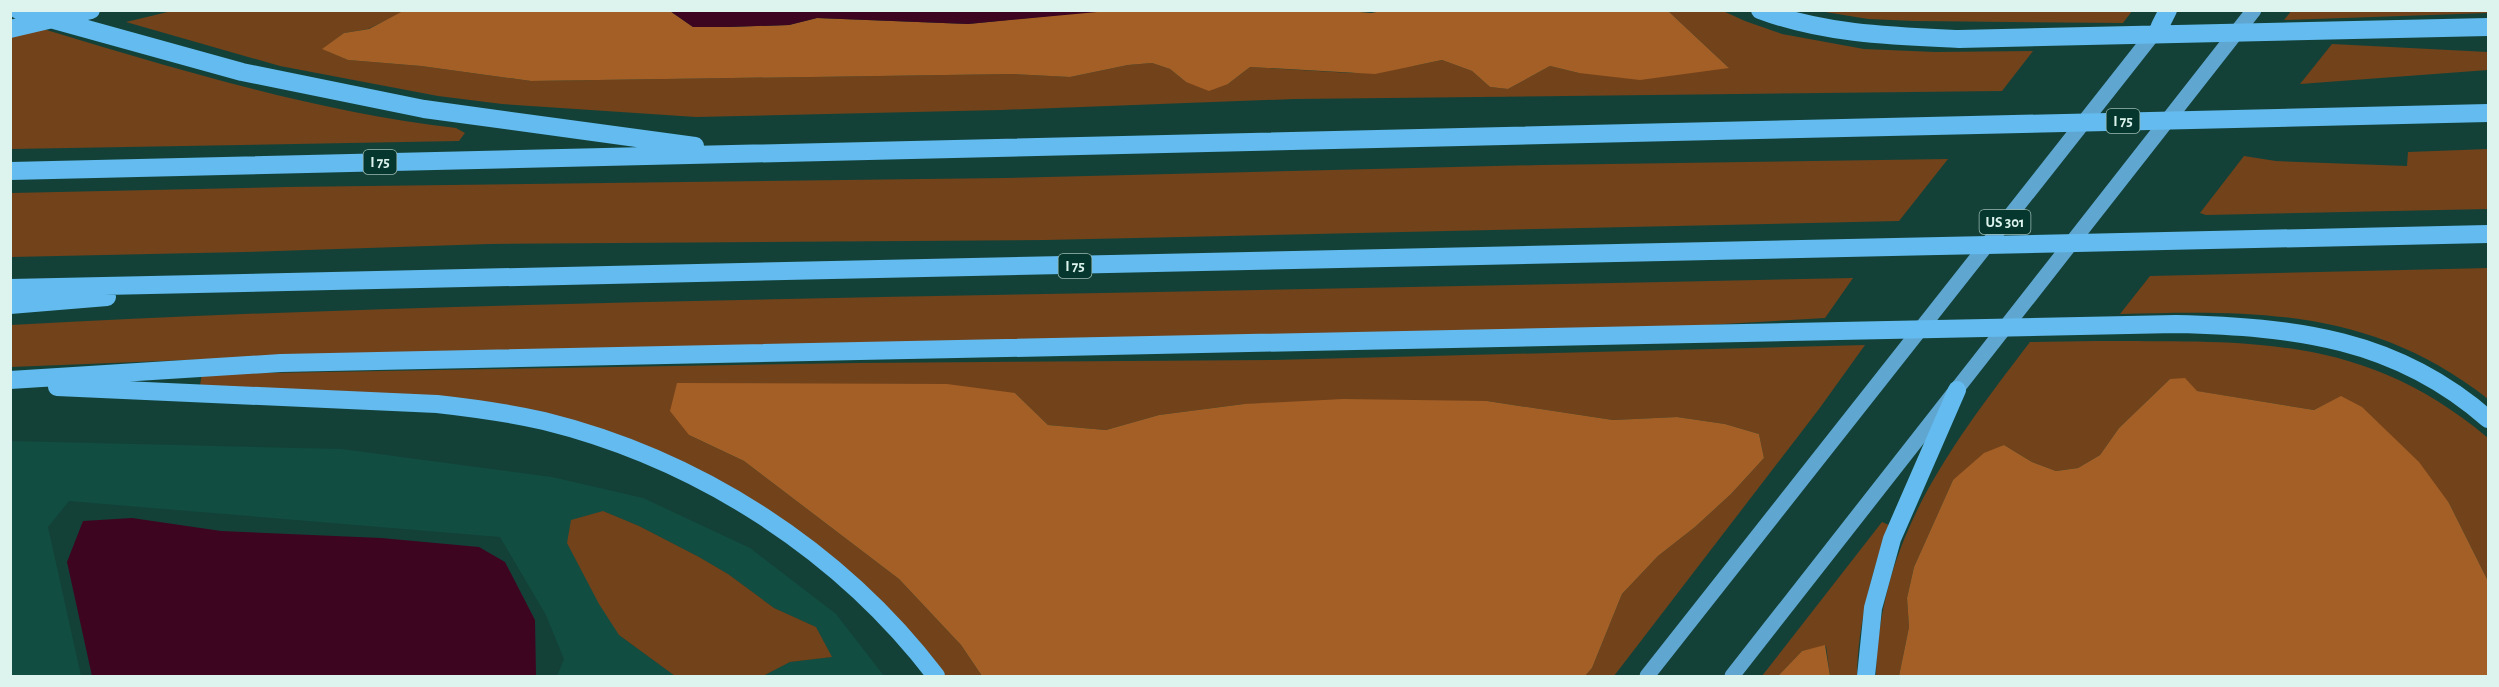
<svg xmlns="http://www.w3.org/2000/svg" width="2499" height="687" font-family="'Alegreya Sans',sans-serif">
<rect width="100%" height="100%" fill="#134138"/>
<path fill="#124d42" d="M11,441L341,449L552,477L643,498L750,548L836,614L884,676H763L790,662L831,657L816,627L774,608L728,574L699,557L639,526L603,511L619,635L675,676H557L564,659L546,615L500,537L69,501L48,527L81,676H11Z"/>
<path fill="#72421b" d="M176,10L405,11L368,29L344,33L323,49L348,60L421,66L531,81L1012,74L1070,77L1128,65L1152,63L1170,69L1186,82L1228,84L1250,67L1351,73L1418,65L1442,60L1472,71L1490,87L1508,89L1550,66L1579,73L1728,67L1667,10L1723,11L1745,21L1782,34L1864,49L1935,52L2033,51L2002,91L1295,99L1001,110L696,117L502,104L438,96L280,66L126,22Z
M2292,10H2488V13L2284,20Z
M1819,11H2132L2123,23L1914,21L1868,19Z
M10,19C157,63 303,110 456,128L465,133L459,141L11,149Z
M2332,44L2488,52V70L2300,84Z
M2488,149V209L2206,215L2200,213L2244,156L2276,161L2407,166L2408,152Z
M1948,159L1899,221L1045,240L489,244L245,252L11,257V193L287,187L1005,178L1541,165Z
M2488,268V399C2373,309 2258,310 2120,314L2150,276Z
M1853,278L1825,318L1655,328L310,355L11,367V325C300,309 590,303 881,297C1205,291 1529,285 1853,278Z
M2097,341C2250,342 2363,333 2488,438V581L2449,503L2341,397L2314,410L2196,391L2185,379H2170L2119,428L2100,455L2078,468L2056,471L2032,462L2004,445L1953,480L1914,567L1907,598L1909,627L1899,676H1876C1879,538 1950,447 2030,342Z
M1865,345L1819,409L1614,676H1585L1592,668L1622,594L1658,556L1695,527L1731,494L1764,458L1759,434L1725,424L1677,417L1613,420L1487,401L1244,404L1159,415L1106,430L1048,425L1015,393L689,435L744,461L899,579L961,645L982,676H945L920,645L820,549L561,418L200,385L202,374L857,363L1273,360Z
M603,511L639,526L699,557L728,574L774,608L816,627L832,657L790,662L763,676H675L619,635L599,604L567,543L571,520Z
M1882,522L1889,525C1871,574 1858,624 1857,676H1830L1826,646L1802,651L1778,676H1762Z"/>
<path fill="#a35f26" d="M405,10L670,11L693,27H728L789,25L817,18L968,24L1108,10H1337L1371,13L1388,10H1667L1729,68L1640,80L1579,73L1550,66L1508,89L1490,87L1472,71L1442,60L1375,74L1250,67L1228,84L1209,91L1186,82L1170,69L1152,63L1128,65L1070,77L1012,74L531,81L421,66L348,60L322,49L344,33L369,29Z
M2185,378L2197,391L2314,410L2341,396L2362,407L2419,462L2449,503L2488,581V676H1899L1909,627L1907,598L1914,567L1953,480L1984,453L2004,445L2032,462L2056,471L2078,468L2100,455L2119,428L2170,379Z
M677,383L947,384L1015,393L1048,425L1106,430L1159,415L1244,404L1343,399L1487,401L1613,420L1677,417L1725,424L1759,434L1764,458L1731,494L1695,527L1658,556L1622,594L1592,668L1585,676H982L961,645L899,579L744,461L689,435L670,411Z
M1825,645L1830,676H1778L1802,651Z"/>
<path fill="#3e0520" d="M670,11H1108L968,24L817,18L789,25L728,27H693Z
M132,518L221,531L381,538L479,547L505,562L535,620L536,676H92L67,562L83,521Z"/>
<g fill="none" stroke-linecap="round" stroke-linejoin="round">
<path stroke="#5fa6d1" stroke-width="15" d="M1647,676L2158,28
M1732,676L2254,10"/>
<path stroke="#64bbef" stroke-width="18" d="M18,10L242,72L424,109L695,146
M1760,10C1824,34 1891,36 1959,39L2488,27
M2160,26L2168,10
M10,29L91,10
M10,171L2488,113
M10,288L2488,234
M10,305L107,297
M10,380L281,363L2176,324C2294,327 2396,338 2488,419
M57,387L437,404C473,408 509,413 544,421C698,459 840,550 936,676
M1866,676L1873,608L1892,539L1957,390"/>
</g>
<g text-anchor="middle" stroke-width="6" stroke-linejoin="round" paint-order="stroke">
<g fill="#06372e" stroke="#9cbbb4" stroke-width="1.5">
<rect x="2106.5" y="109" width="33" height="24" rx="4.5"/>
<rect x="363.5" y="150" width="33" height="24" rx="4.5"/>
<rect x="1979.5" y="210" width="51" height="24" rx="4.5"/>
<rect x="1058.5" y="254" width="33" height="24" rx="4.5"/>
</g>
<g font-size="15" font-weight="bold" fill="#dcf4ed">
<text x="2123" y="126">I 75</text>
<text x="380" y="167">I 75</text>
<text x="2005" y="227">US 301</text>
<text x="1075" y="271">I 75</text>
</g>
</g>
<rect width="2499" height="687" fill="none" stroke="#dcf4ed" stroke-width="24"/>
</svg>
